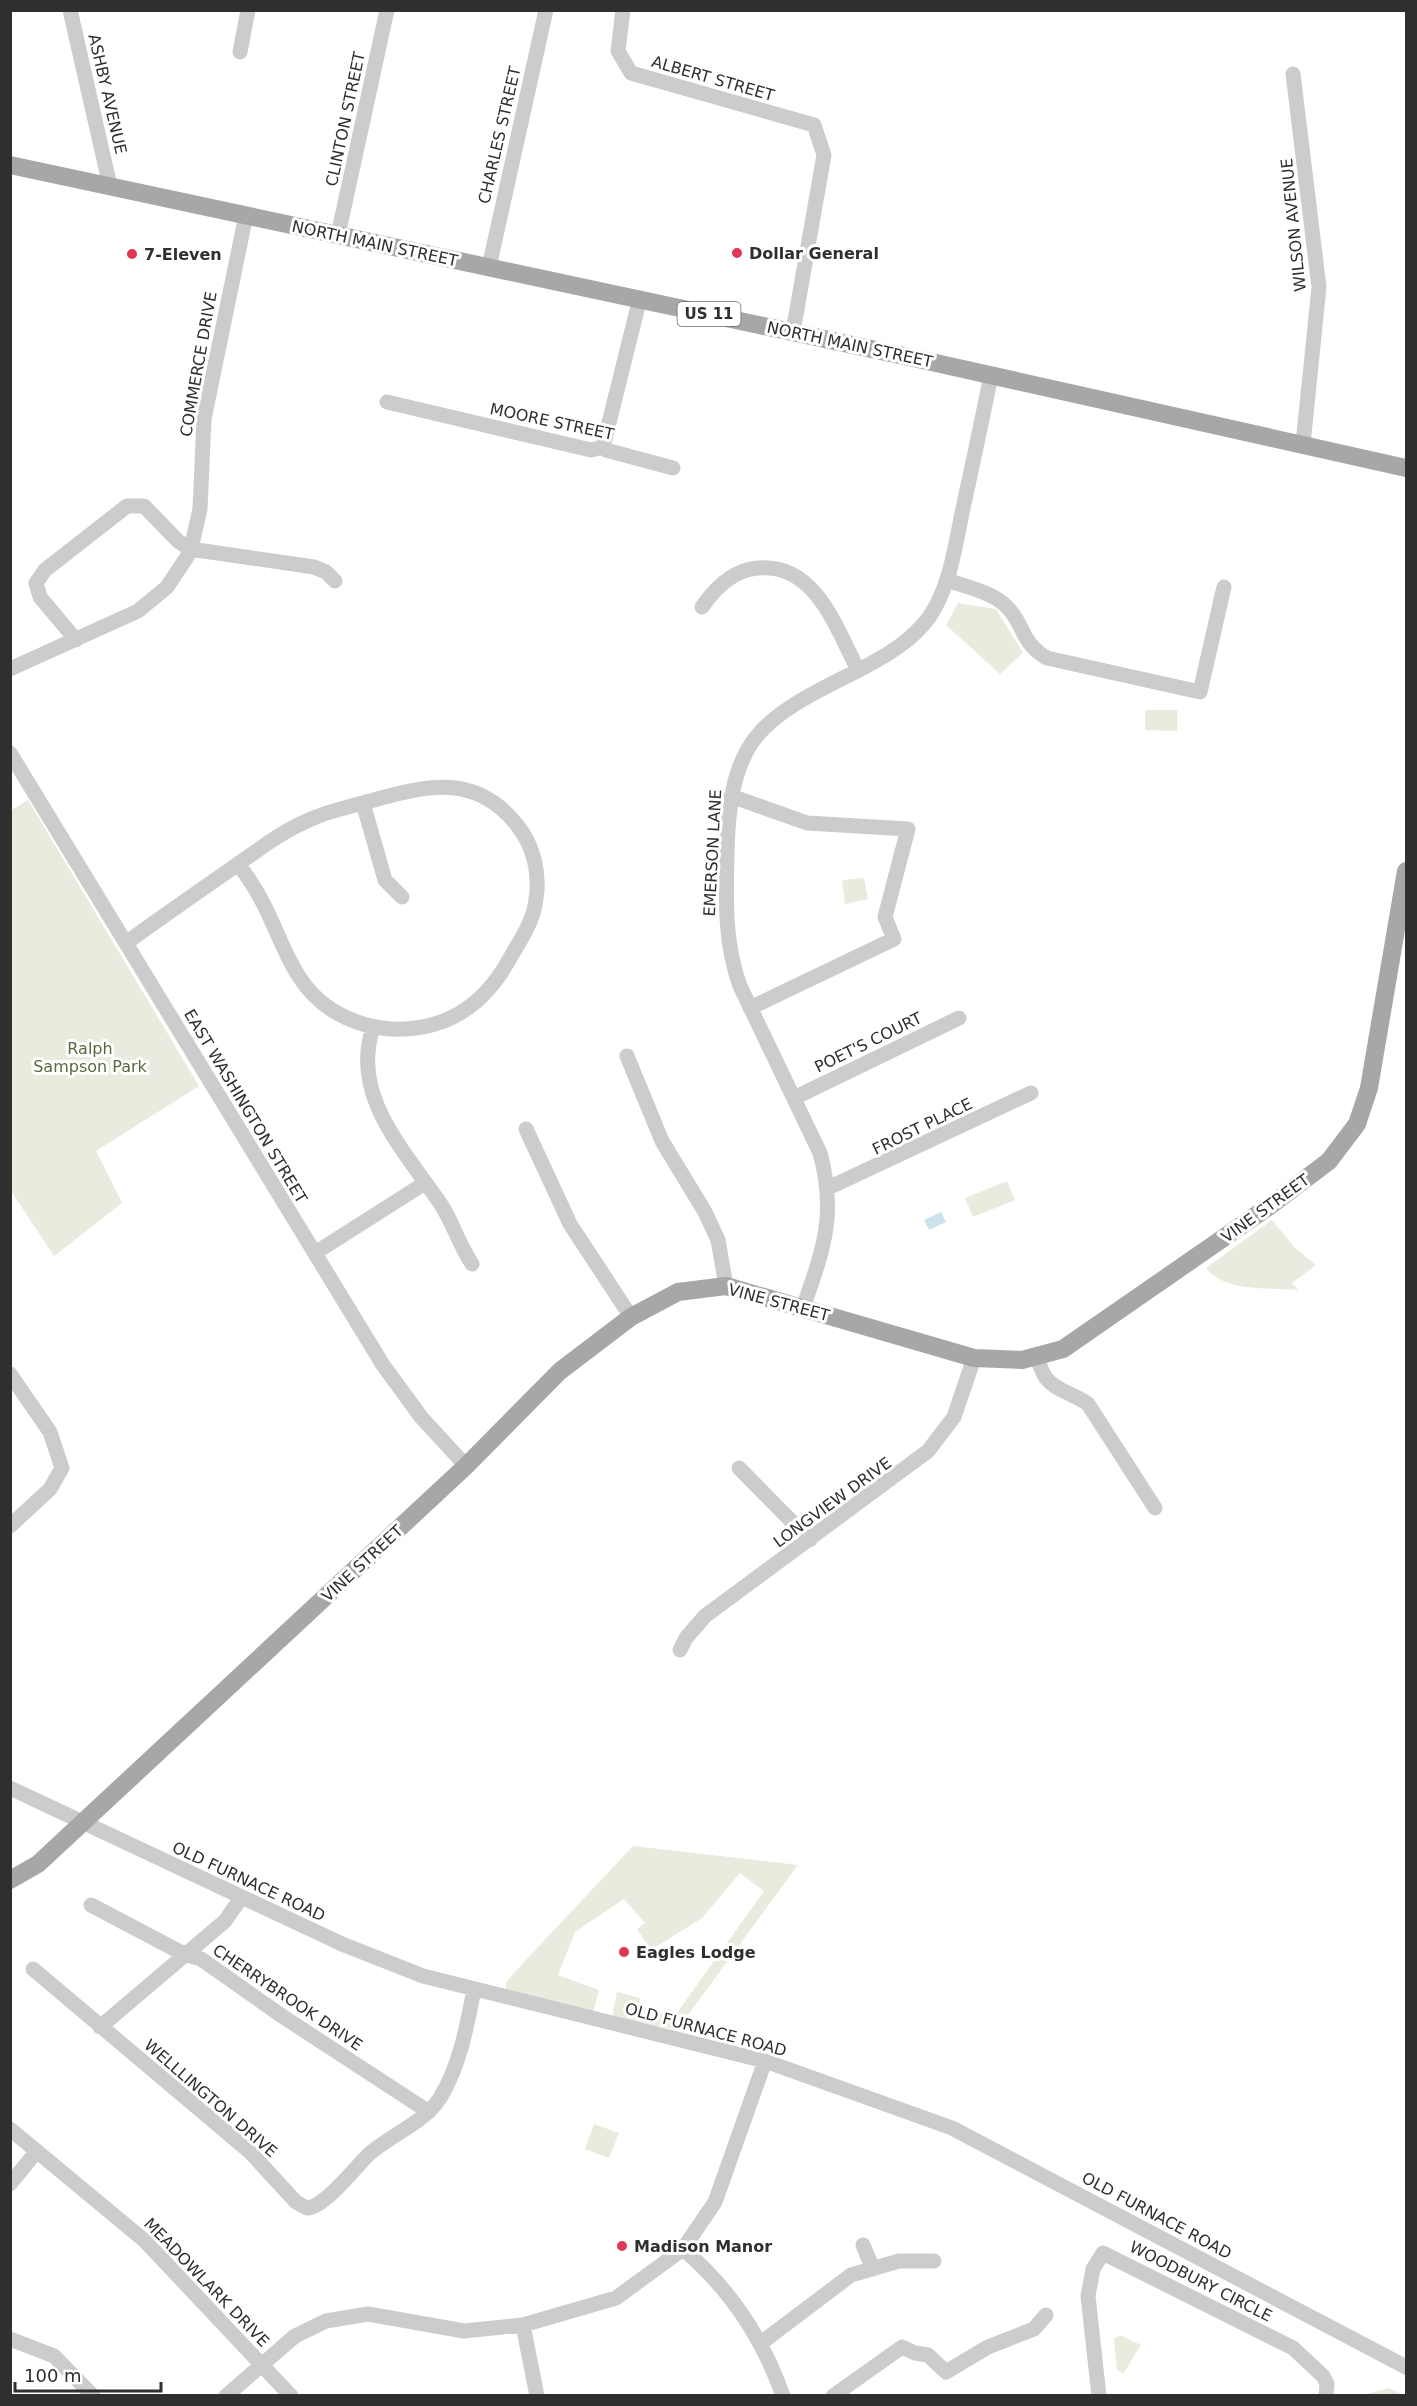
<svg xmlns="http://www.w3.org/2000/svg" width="1417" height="2406" font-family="'DejaVu Sans',sans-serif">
<rect width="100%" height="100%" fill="#fff"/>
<path fill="#e7ecde" d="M958,603L996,609L1023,653L1000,674L946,625Z
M1145,710H1177V731L1145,730Z
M28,800L199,1086L96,1151L122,1203L54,1256L11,1191L10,811Z
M864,878L868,899L845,904L842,880Z
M1007,1181L1015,1200L973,1217L965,1198Z
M1272,1220L1294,1247L1316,1265L1292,1283L1298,1290C1269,1287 1226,1293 1206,1268Z
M633,1846L798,1865L677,2030L612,2017L617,1992L640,1998L639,2007L664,2014L668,2008L677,2013L764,1891L740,1873L702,1918L651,1950L637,1929L645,1923L624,1899L575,1932L558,1975L599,1990L593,2013L504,1995L507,1981L523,1963Z
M594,2124L619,2133L609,2158L585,2149Z
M1120,2335L1141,2345L1123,2374L1117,2370L1114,2339Z
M1389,2388L1403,2395H1363Z"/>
<path fill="#cae2eb" d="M941,1212L946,1222L929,1230L924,1220Z"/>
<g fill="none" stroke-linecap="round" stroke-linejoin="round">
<path stroke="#ccc" stroke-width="15" d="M70,10L110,186
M623,10L618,51L631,73L814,125L824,155L793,332
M240,52L248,10
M1293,74L1319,287L1303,444
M338,235L387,10
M489,267L546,10
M387,402L591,450L603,447L606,450L673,468
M603,447L640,298
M947,580C966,587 993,592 1007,607C1025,625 1020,642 1047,658L1200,692L1224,587
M702,607C715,588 733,570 758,568C816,563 836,628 858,670
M76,640L40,597L36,583L45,570L127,506H144L178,541L190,549L314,567L326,572L335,581
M10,669L138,611L167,587L187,557L193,540L200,509L204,419L246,215
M10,753L383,1365L421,1417L466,1466
M731,796L807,823L908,829L885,917L894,939L750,1008
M363,803L385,880L402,897
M126,943C163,916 201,890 238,864C261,848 283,831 309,820C328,811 349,807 370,801C426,786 475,772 517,825C534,846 540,874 536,899C534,919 523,936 513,953C505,967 497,981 485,993C445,1035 381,1040 332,1010C293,985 284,944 264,905C257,891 248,877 238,864
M373,1028C350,1096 405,1151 440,1203C453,1222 459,1245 472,1264
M627,1056L662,1141L705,1212L718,1240L726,1286
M794,1098L959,1018
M526,1129L570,1224L631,1317
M828,1188L1031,1093
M315,1253L425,1183
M803,1308C823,1250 837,1215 820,1153L740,986C724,942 726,899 727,852C730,736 760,719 859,670C886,656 912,641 930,616C950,586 955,547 962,513C972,467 982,421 991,375
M1036,1356C1039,1363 1042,1372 1046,1378C1056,1391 1075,1394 1088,1404L1155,1508
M10,1374L50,1432L62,1468L50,1489L10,1526
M739,1468L810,1540
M680,1650L686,1638L705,1616L928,1451L954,1417L974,1358
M10,1788L342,1944L423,1976L765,2061L952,2128L1406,2367
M91,1905L184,1954L201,1959L282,2016L429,2112
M33,1969L250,2152L296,2202L307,2208C324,2208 355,2168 368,2155C390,2135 424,2123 440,2098C460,2065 467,2026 474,1989
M100,2027L225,1921L241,1898
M10,2129L145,2241L291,2396
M10,2184L37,2151
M863,2245L873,2269
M683,2249C729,2288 763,2339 783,2396
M523,2325L537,2396
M10,2339L54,2356L93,2396
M761,2343L851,2275L899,2261H934
M226,2396L295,2336L326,2321L368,2314L464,2331L523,2325L616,2298L683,2249L715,2202L765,2061
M833,2396L902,2347L915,2353L928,2355L946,2372L988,2347L1034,2329L1046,2315
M1099,2396L1088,2296L1093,2269L1103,2253L1293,2348L1323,2376L1327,2384L1326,2396"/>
<path stroke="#a7a7a7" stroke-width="18" d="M10,165L918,359L1406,468
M10,1880L38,1864L466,1466L560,1371L631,1317L678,1292L726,1286L974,1358L1022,1360L1063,1349L1271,1205L1329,1161L1357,1124L1369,1088L1406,871"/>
</g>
<g fill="#e03754" stroke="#fff" stroke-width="2">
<circle cx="737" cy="253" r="6"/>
<circle cx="132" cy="254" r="6"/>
<circle cx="624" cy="1952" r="6"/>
<circle cx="622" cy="2246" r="6"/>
</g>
<g text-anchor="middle" stroke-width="6" stroke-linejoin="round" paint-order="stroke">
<rect fill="#fff" stroke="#6d6d6d" stroke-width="1.5" x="677.5" y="302" width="63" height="24" rx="4.5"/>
<g font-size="15" font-weight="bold" fill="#2f2f2f">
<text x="709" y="319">US 11</text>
</g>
<g font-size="16" fill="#2f2f2f" stroke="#fff">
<text transform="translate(713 78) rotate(16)" y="6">ALBERT STREET</text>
<text transform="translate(108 94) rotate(77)" y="6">ASHBY AVENUE</text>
<text transform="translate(345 119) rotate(-78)" y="6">CLINTON STREET</text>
<text transform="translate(499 135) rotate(-77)" y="6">CHARLES STREET</text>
<text transform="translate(1293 225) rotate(-96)" y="6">WILSON AVENUE</text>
<text transform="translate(375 243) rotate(12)" y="6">NORTH MAIN STREET</text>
<text transform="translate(850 344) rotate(12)" y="6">NORTH MAIN STREET</text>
<text transform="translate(198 364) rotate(-80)" y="6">COMMERCE DRIVE</text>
<text transform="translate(552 421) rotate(12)" y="6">MOORE STREET</text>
<text transform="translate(712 853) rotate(-87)" y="6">EMERSON LANE</text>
<text transform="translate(868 1042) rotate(-26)" y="6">POET'S COURT</text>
<text transform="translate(246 1106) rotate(59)" y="6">EAST WASHINGTON STREET</text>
<text transform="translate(922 1126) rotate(-26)" y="6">FROST PLACE</text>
<text transform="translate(1265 1208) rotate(-36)" y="6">VINE STREET</text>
<text transform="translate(779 1302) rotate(15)" y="6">VINE STREET</text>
<text transform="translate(832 1502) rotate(-36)" y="6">LONGVIEW DRIVE</text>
<text transform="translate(362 1563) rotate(-43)" y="6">VINE STREET</text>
<text transform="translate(249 1881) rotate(25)" y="6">OLD FURNACE ROAD</text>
<text transform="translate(288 1997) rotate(34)" y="6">CHERRYBROOK DRIVE</text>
<text transform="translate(706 2029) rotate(15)" y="6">OLD FURNACE ROAD</text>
<text transform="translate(211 2098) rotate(41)" y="6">WELLLINGTON DRIVE</text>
<text transform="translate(1157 2215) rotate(28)" y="6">OLD FURNACE ROAD</text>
<text transform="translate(1201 2281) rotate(27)" y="6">WOODBURY CIRCLE</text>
<text transform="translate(207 2282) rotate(46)" y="6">MEADOWLARK DRIVE</text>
</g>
<g font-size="16" font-weight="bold" fill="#2f2f2f" stroke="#fff" text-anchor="start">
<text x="749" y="259">Dollar General</text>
<text x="144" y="260">7-Eleven</text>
<text x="636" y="1958">Eagles Lodge</text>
<text x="634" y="2252">Madison Manor</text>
</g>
<g font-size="16" fill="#576a3e" stroke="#fff">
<text x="90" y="1054">Ralph<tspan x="90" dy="18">Sampson Park</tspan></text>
</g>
</g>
<rect width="1417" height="2406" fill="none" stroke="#2f2f2f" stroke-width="24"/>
<path d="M15 2382v9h146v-9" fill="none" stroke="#2f2f2f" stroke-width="3"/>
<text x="24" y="2382" font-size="18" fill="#2f2f2f" stroke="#ffffff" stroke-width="4.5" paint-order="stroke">100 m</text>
</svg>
